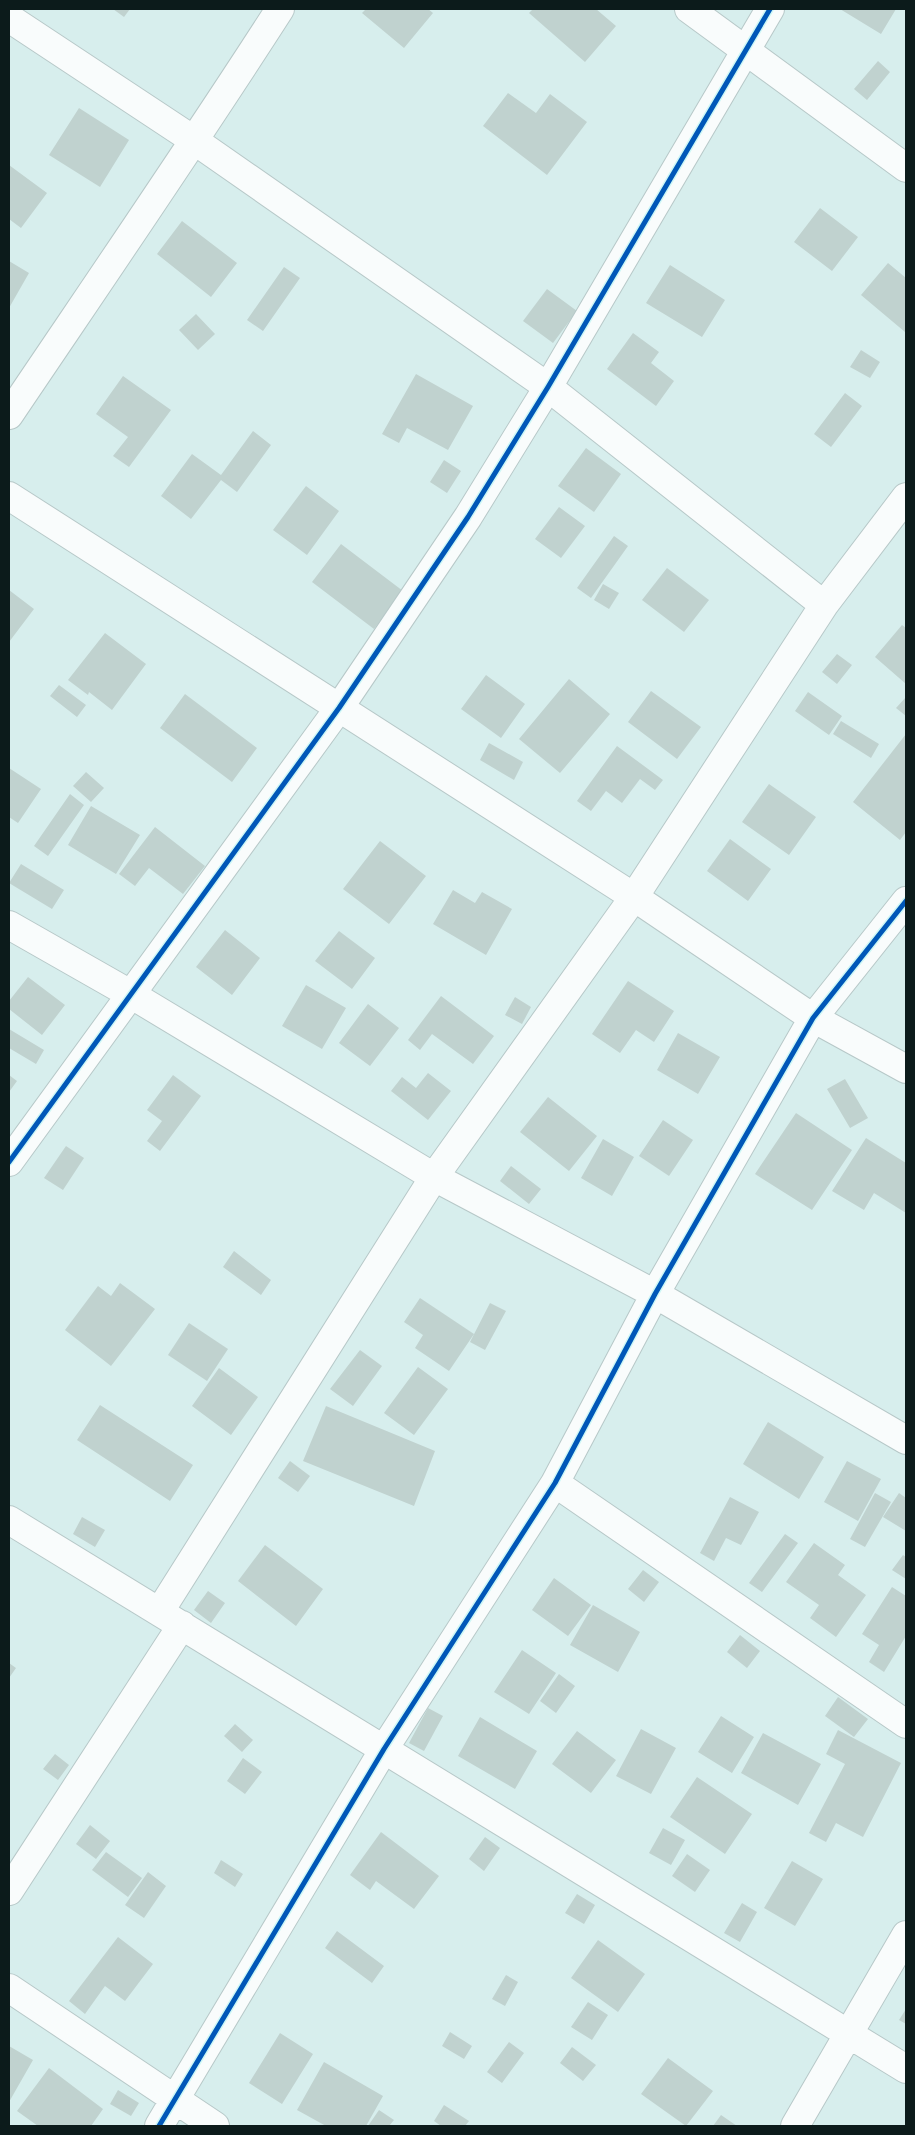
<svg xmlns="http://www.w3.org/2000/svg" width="915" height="2135" font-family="'DM Sans',sans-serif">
<rect width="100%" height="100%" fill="#d7eeed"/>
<path fill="#c0d2cf" d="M113,9H130L124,17Z
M366,9H428L433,13L404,48L362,13Z
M533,9H596L616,26L585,62L529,13Z
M840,9H896L881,34Z
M878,61L890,72L867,100L854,89Z
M508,93L536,113L550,94L587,122L547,175L483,126Z
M79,108L129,140L100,187L49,155Z
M9,165L47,193L21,228L9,219Z
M820,208L858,237L832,271L794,242Z
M182,221L237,263L211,297L157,254Z
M9,261L29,273L9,308Z
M888,263L906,278L905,332L861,295Z
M670,265L725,300L702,337L646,303Z
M284,267L300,278L263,331L247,320Z
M547,289L577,311L553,343L523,321Z
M196,314L215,334L198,350L179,330Z
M633,333L659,352L651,363L674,381L656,406L607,369Z
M861,350L880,362L870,378L850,367Z
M416,374L473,406L448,450L407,428L399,443L382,434Z
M123,376L171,410L129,467L113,456L128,437L96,414Z
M845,393L862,406L831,447L814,434Z
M253,431L271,445L237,492L221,480L191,519L161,496L192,454L221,475Z
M586,448L621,474L594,512L558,486Z
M444,460L461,471L447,493L430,482Z
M306,486L339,511L307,555L273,530Z
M559,507L585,526L561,558L535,539Z
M614,536L628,546L591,598L577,588Z
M341,544L403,591L374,629L312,582Z
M667,568L709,600L684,632L642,600Z
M603,584L619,593L609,609L594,600Z
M9,590L34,609L9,642Z
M902,625L906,628V684L875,657Z
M105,633L146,664L112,710L89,692L88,695L68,680Z
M837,654L852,665L837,684L822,672Z
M486,675L525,704L501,738L461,709Z
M569,679L610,714L560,773L519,739Z
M59,685L86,705L77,717L50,696Z
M651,691L701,727L677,759L628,722Z
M808,692L842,716L829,735L795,711Z
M185,694L257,748L232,782L160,728Z
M906,697V716L896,708Z
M841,721L879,744L871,758L833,734Z
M906,734V832L900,840L853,802Z
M489,743L523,762L514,780L480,760Z
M617,746L663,780L655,790L640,779L622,803L606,791L591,811L577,801Z
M9,768L41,789L18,823L9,817Z
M86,772L104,788L91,802L73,786Z
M769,784L816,817L789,855L742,822Z
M70,794L84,805L48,856L34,846Z
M91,806L140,835L116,874L68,845Z
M155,827L205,866L183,894L149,868L135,886L119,874Z
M730,839L771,869L748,901L707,871Z
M380,841L426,876L389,924L343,889Z
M21,864L64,890L52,909L9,883Z
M453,890L475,903L482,892L512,909L486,955L433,924Z
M225,930L260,958L232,995L196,967Z
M339,931L375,958L352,989L315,961Z
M28,977L65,1005L42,1035L9,1009V1001Z
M628,981L674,1011L654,1042L636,1030L620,1053L592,1034Z
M306,985L346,1008L322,1049L282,1026Z
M441,996L494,1036L473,1064L432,1034L420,1050L408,1040Z
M515,997L531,1007L522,1024L505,1015Z
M368,1004L399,1028L370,1066L339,1043Z
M9,1029L44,1050L36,1064L9,1048Z
M678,1033L720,1057L698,1094L657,1070Z
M428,1073L451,1091L428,1120L391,1091L402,1077L416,1088Z
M9,1075L17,1081L9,1092Z
M173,1075L201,1096L160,1151L147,1141L162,1121L147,1110Z
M845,1079L868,1118L850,1128L827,1089Z
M548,1097L597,1136L569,1171L520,1132Z
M796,1113L852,1150L812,1210L755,1174Z
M663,1120L693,1140L669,1176L639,1156Z
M866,1138L906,1163V1213L874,1193L864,1210L832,1191Z
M603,1139L634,1157L612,1196L581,1178Z
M66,1146L84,1158L63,1190L44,1178Z
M511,1166L541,1189L529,1204L500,1181Z
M234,1251L271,1280L261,1295L223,1267Z
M120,1283L155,1309L111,1366L65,1330L98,1286L111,1296Z
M420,1298L474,1334L449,1371L415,1348L423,1335L404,1322Z
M490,1303L506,1311L485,1350L470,1342Z
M189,1323L228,1349L207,1381L168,1355Z
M360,1350L382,1366L353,1406L330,1389Z
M418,1367L448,1389L414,1435L384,1413Z
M219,1368L258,1397L231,1435L192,1406Z
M100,1405L193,1465L170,1501L77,1440Z
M326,1406L435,1451L414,1506L303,1461Z
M768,1422L824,1457L799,1499L743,1464Z
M290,1461L310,1476L298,1492L278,1478Z
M847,1461L881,1479L858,1521L824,1502Z
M875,1493L891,1502L865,1547L850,1539Z
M899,1493L906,1498V1531L883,1517Z
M730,1497L759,1512L741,1545L726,1538L714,1561L700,1553Z
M82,1517L105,1530L95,1547L73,1534Z
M785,1534L798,1543L762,1592L749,1583Z
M814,1543L845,1565L838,1575L866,1595L836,1637L810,1618L819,1605L786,1582Z
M265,1545L323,1589L296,1626L238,1581Z
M903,1555L906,1557V1579L892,1570Z
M643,1570L659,1582L644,1602L628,1589Z
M554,1578L591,1605L568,1636L532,1610Z
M892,1587L906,1596V1636L884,1672L869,1662L879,1645L862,1634Z
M208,1591L225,1603L211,1623L194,1610Z
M593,1605L640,1632L618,1672L570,1645Z
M740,1635L760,1651L747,1668L727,1652Z
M522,1650L556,1673L529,1714L494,1692Z
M9,1663L16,1668L9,1678Z
M559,1674L575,1686L556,1713L540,1701Z
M838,1697L868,1719L854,1737L825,1716Z
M428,1708L443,1716L424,1751L409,1743Z
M721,1716L754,1737L732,1773L698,1752Z
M480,1717L537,1751L515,1789L458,1756Z
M235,1724L253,1740L242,1752L224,1736Z
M641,1729L676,1748L651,1794L616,1776Z
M838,1730L901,1763L863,1837L836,1823L826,1842L809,1833L845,1764L826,1754Z
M577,1731L616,1760L591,1793L552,1764Z
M763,1733L821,1764L798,1805L741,1773Z
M55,1754L69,1765L58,1780L43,1769Z
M243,1758L262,1772L245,1794L227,1781Z
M697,1777L752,1814L725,1854L670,1817Z
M90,1825L110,1841L96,1859L76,1844Z
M663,1828L685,1840L671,1865L649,1853Z
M381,1832L439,1876L414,1909L376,1881L370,1890L350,1875Z
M485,1837L500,1848L484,1871L469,1859Z
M106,1852L142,1878L128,1897L92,1870Z
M687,1854L710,1870L695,1892L672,1876Z
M221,1860L243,1874L235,1887L214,1873Z
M792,1861L823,1879L795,1926L764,1908Z
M148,1872L166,1886L144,1918L125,1905Z
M577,1894L595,1905L584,1924L565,1913Z
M742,1903L757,1912L740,1942L724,1933Z
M337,1931L384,1966L372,1983L325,1948Z
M118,1937L153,1964L125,2001L105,1986L85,2014L69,2001Z
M598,1940L645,1974L618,2012L571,1978Z
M506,1975L518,1982L505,2006L492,1999Z
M588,2002L608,2015L592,2040L571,2027Z
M906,2009V2024L899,2020Z
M450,2032L472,2046L464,2059L442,2046Z
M280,2033L313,2054L282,2104L249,2083Z
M509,2042L524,2053L502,2083L487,2072Z
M9,2046L33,2060L9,2102Z
M572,2047L596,2065L583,2081L560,2063Z
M668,2058L713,2091L686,2126L641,2094Z
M324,2062L383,2096L366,2126H326L297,2110Z
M49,2068L103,2109L91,2126H38L17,2111Z
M118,2090L139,2103L131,2116L110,2104Z
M444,2105L469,2121L465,2126H441L434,2121Z
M379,2110L394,2120L389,2126H368Z
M721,2115L737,2126H713Z"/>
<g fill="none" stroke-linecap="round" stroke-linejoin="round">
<defs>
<path id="minor" d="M689,9L906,168
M9,18L195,141L548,387L824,605
M9,415C100,280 192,146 280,9
M9,496L634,897L813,1018L906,1069
M9,925L132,995L434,1177L655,1294L906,1440
M9,1162L339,708L468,517L548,387L770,9
M555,1483L906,1724
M9,1520L906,2069
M160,1611L434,1177L634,897L824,605L906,497
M9,1891L182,1625
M9,1988L215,2126
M159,2126L384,1749L555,1483L655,1294L813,1018L906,901
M795,2126L906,1935"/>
</defs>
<use href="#minor" stroke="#b7c8c8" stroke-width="30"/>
<use href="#minor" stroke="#f9fcfc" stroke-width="28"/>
<defs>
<path id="cycleway" d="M9,1162L339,708L468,517L548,387L770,9
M159,2126L384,1749L555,1483L655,1294L813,1018L906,901"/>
</defs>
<use href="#cycleway" stroke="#cef7f6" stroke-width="8"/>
<use href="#cycleway" stroke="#0057b8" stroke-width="5"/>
</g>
<rect width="915" height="2135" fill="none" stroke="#0c1b1b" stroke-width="20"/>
</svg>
